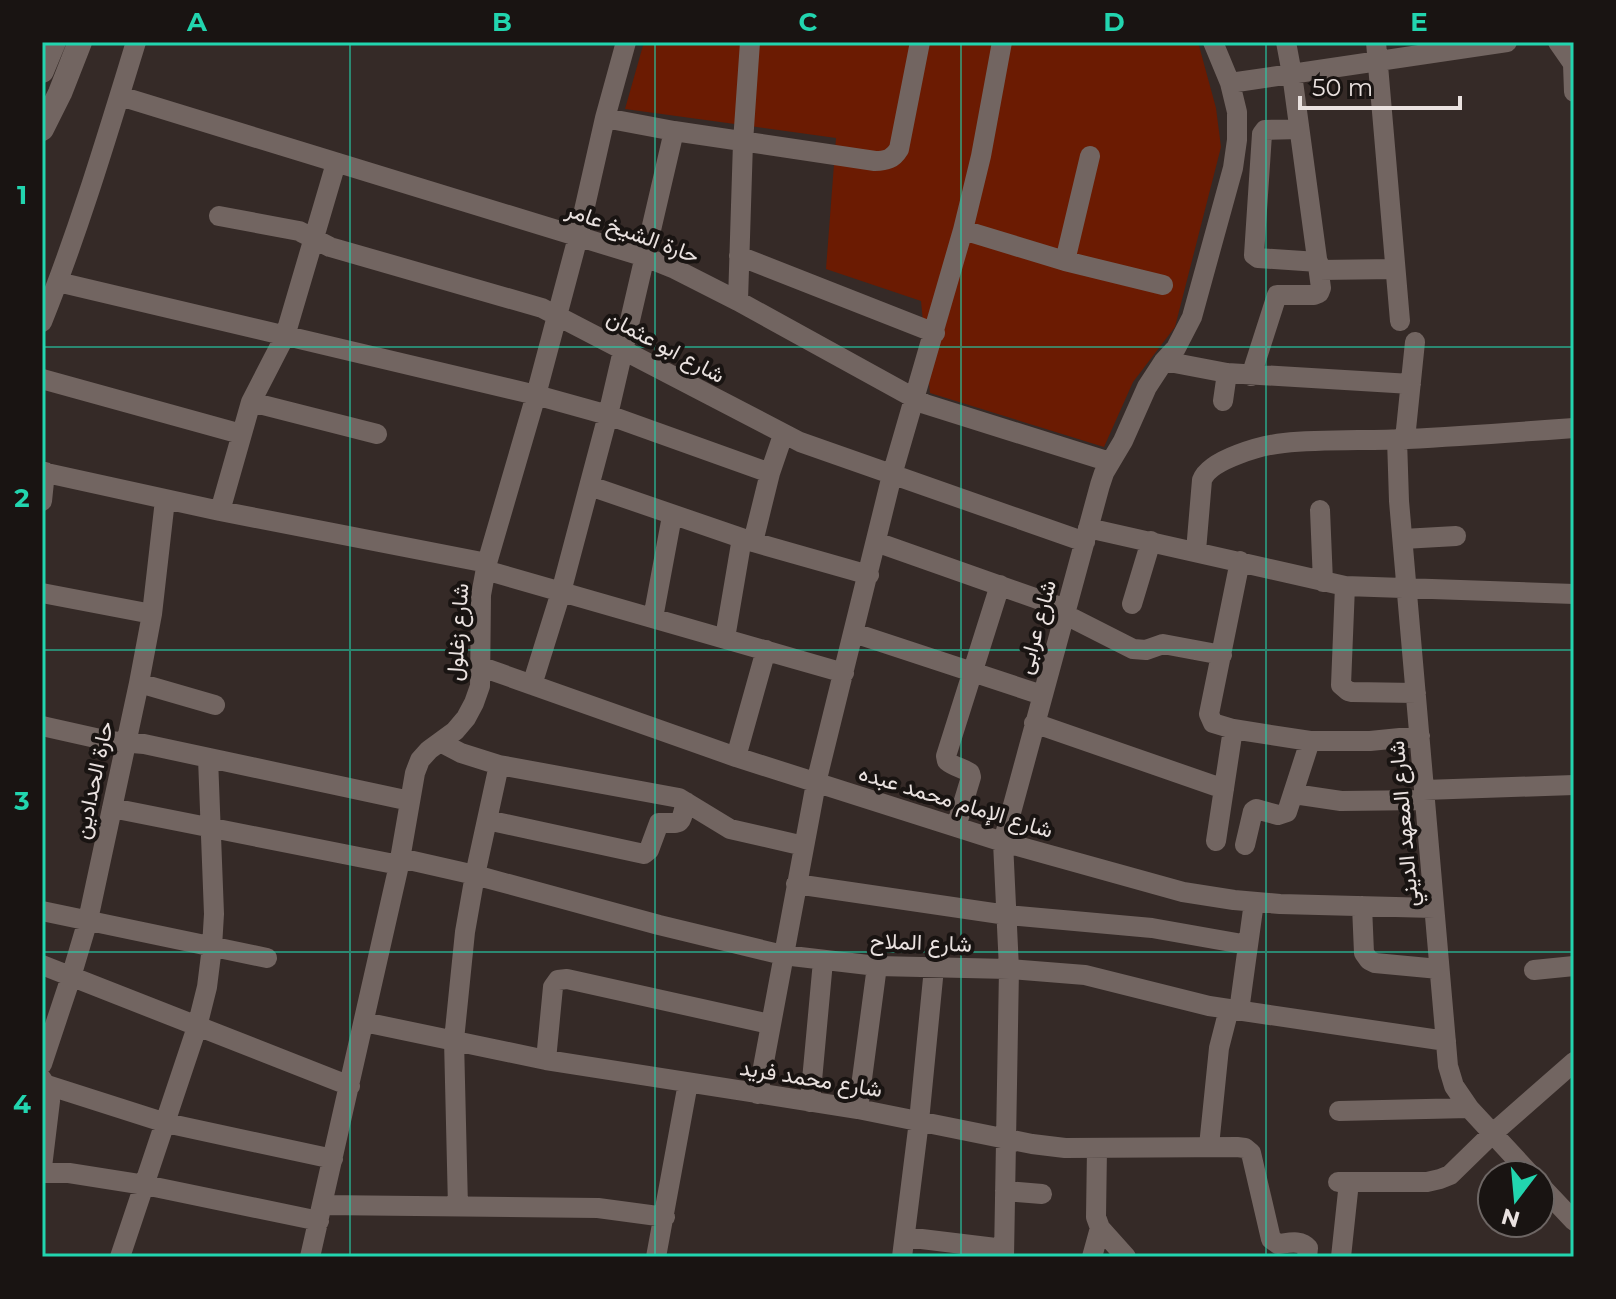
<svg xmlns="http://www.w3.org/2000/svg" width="1616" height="1299" font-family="Montserrat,Vazirmatn,sans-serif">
<rect width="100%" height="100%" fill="#352a27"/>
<path fill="#6b1b02" d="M644,42H1198L1216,108L1221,147L1175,327L1133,382L1104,447L930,393L921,301L826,269L836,138L625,109Z"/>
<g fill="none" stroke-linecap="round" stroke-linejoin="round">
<path stroke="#726561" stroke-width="20" d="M1376,42L1400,321
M1558,42L1574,65
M1573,64L1574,92
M1230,83L1507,42
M120,96L645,257L675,269L738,301L925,404L1110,462
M605,118L674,131L875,161C886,161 893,159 899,149L920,42
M1299,129L1265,130L1262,134L1254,255L1258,258L1318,262
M219,216L299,231L330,247L542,308L800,442L1085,542
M963,230L1065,261L1163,285
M739,256L935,333
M1065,261L1090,156
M1319,270L1395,269
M58,282L536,395L608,415L770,473
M738,301L743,142L750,42
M42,322C79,230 107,136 136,42
M1164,361L1227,373L1411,384
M1251,376L1277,295H1314L1319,293L1321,288L1292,74L1286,42
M42,379L241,434
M1223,401L1227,373
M251,402L377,434
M1397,439L1399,501L1448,1066L1454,1086L1469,1108L1531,1175
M1405,439L1415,342
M42,472L220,511L487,563
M590,486L753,542L869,575
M42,501L45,472
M1320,510L1323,582
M220,511L251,402L285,336L336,163
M1088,528L1345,586L1574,594
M1403,539L1456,536
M753,542L770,473L783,435
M876,542L1066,609
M1196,551L1202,480C1210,459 1263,445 1284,443C1325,439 1367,441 1407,439C1463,436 1519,432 1574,428
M1240,561L1209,714L1213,723L1233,729L1310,741H1370L1420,736
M485,570L844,673
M1345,586L1341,685L1348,691L1352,692L1416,693
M42,593L152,614
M1132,604L1151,541
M1064,614L1133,649L1146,650L1163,644L1222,655
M653,618L672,516
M854,633L1042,695
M725,638L742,538
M479,666L736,757L1003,842L1183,892L1234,900L1280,904L1434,908
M139,683L215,705
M532,685L561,592L608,415L674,131
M1034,723L1224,789
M42,726L109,741L144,744L410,801
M440,742L461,753L499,765L679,798L730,829L804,846
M736,757L766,650
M1424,790L1574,785
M1294,794L1341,801L1425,800
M112,808L399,865
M487,820L644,854L649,850L659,823C683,822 679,828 686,802
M956,827L971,777L970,773C963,768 954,767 947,761L946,756L1000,585
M1216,841L1233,729
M1245,845L1253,811L1256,809L1278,815L1287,812L1310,741
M400,858L475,875L659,925L783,955L877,966L1009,969L1085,975L1209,1006L1446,1041
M796,884L1007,915L1152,928L1248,945
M1362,906L1364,953L1369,960L1375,963L1439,969
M42,911L267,958
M42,965L350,1086
M1534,970L1574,966
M1239,1011L1254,902
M364,1022L546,1060L858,1109L1032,1144L1065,1148L1237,1147L1245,1148L1251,1153L1271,1239L1278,1244C1288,1243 1301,1239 1308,1248L1307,1257
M546,1060L553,987L558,980L567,979L770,1024
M42,1064L71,977L88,920L139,683L152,614L165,500
M42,1079L50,1101L42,1167
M44,1084L166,1123L333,1159
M758,1094L816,783L892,475L963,230L981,156L1002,42
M810,1102L823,961
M858,1109L877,966
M1339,1111L1469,1108
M1209,1146L1219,1048L1229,1009
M1097,1148L1096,1217L1100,1228L1126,1257
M42,1173H69L145,1185L319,1221
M1338,1182H1427L1440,1179L1450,1175L1492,1134L1574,1062
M1540,1185L1574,1221
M1005,1191L1042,1194
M322,1205L598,1208L665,1217
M458,1207L454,1040L465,932L475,875L499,765
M905,1237L1004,1249
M120,1257L197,1027L207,987L212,947L214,914L208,758
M310,1257L399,865L415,773L420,760L429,750L455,731L466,718L474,703L480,686L481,595L487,563L536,395L578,237L605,118L626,42
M656,1257L688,1083
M902,1257L919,1121L934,968
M1004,1257L1009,969L1003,842L1100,485L1104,473L1123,441L1147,387L1164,361L1176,348L1192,317L1233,168L1237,140V112L1230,83L1213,42
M1092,1257L1100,1228
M1341,1257L1349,1182"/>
<path stroke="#726561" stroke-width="24" d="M42,71L54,42
M42,129L60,93L80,42"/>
</g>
<path fill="none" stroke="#22d5af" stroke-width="2" stroke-opacity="0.55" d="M350,42V1257M655,42V1257M961,42V1257M1266,42V1257M42,347H1574M42,650H1574M42,952H1574"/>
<g text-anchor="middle" stroke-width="8" stroke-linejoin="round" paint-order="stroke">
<g font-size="22" fill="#eae2e0" stroke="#191412">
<text transform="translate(633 232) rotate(20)" y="8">حارة الشيخ عامر</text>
<text transform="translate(666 346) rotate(28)" y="8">شارع ابو عثمان</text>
<text transform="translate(1036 627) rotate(-75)" y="8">شارع عرابى</text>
<text transform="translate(457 632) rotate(-86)" y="8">شارع زغلول</text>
<text transform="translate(93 780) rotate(-78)" y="8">حارة الحدادين</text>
<text transform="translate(956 801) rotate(17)" y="8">شارع الإمام محمد عبده</text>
<text transform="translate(1403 824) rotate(-95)" y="8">شارع المعهد الديني</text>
<text transform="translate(921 942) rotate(2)" y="8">شارع الملاح</text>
<text transform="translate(811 1078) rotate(9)" y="8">شارع محمد فريد</text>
</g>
</g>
<rect width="1616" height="1299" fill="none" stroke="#191412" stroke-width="88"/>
<g transform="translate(1516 1199) rotate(196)"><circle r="38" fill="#191412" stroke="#6d6664" stroke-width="2"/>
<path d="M0-6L14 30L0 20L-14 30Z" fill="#22d5af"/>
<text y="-12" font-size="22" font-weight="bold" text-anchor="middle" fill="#eae2e0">N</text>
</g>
<path d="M1300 96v12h160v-12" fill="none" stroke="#eae2e0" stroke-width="4"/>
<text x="1312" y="96" font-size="24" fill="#eae2e0" stroke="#191412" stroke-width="6" paint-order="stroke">50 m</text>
<rect x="44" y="44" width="1528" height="1211" fill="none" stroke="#22d5af" stroke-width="3"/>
<g font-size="26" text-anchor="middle" font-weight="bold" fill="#22d5af">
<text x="197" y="31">A</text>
<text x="502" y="31">B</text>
<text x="808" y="31">C</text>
<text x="1114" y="31">D</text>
<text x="1419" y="31">E</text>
<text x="22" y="204">1</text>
<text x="22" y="507">2</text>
<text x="22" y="810">3</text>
<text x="22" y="1113">4</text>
</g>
</svg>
